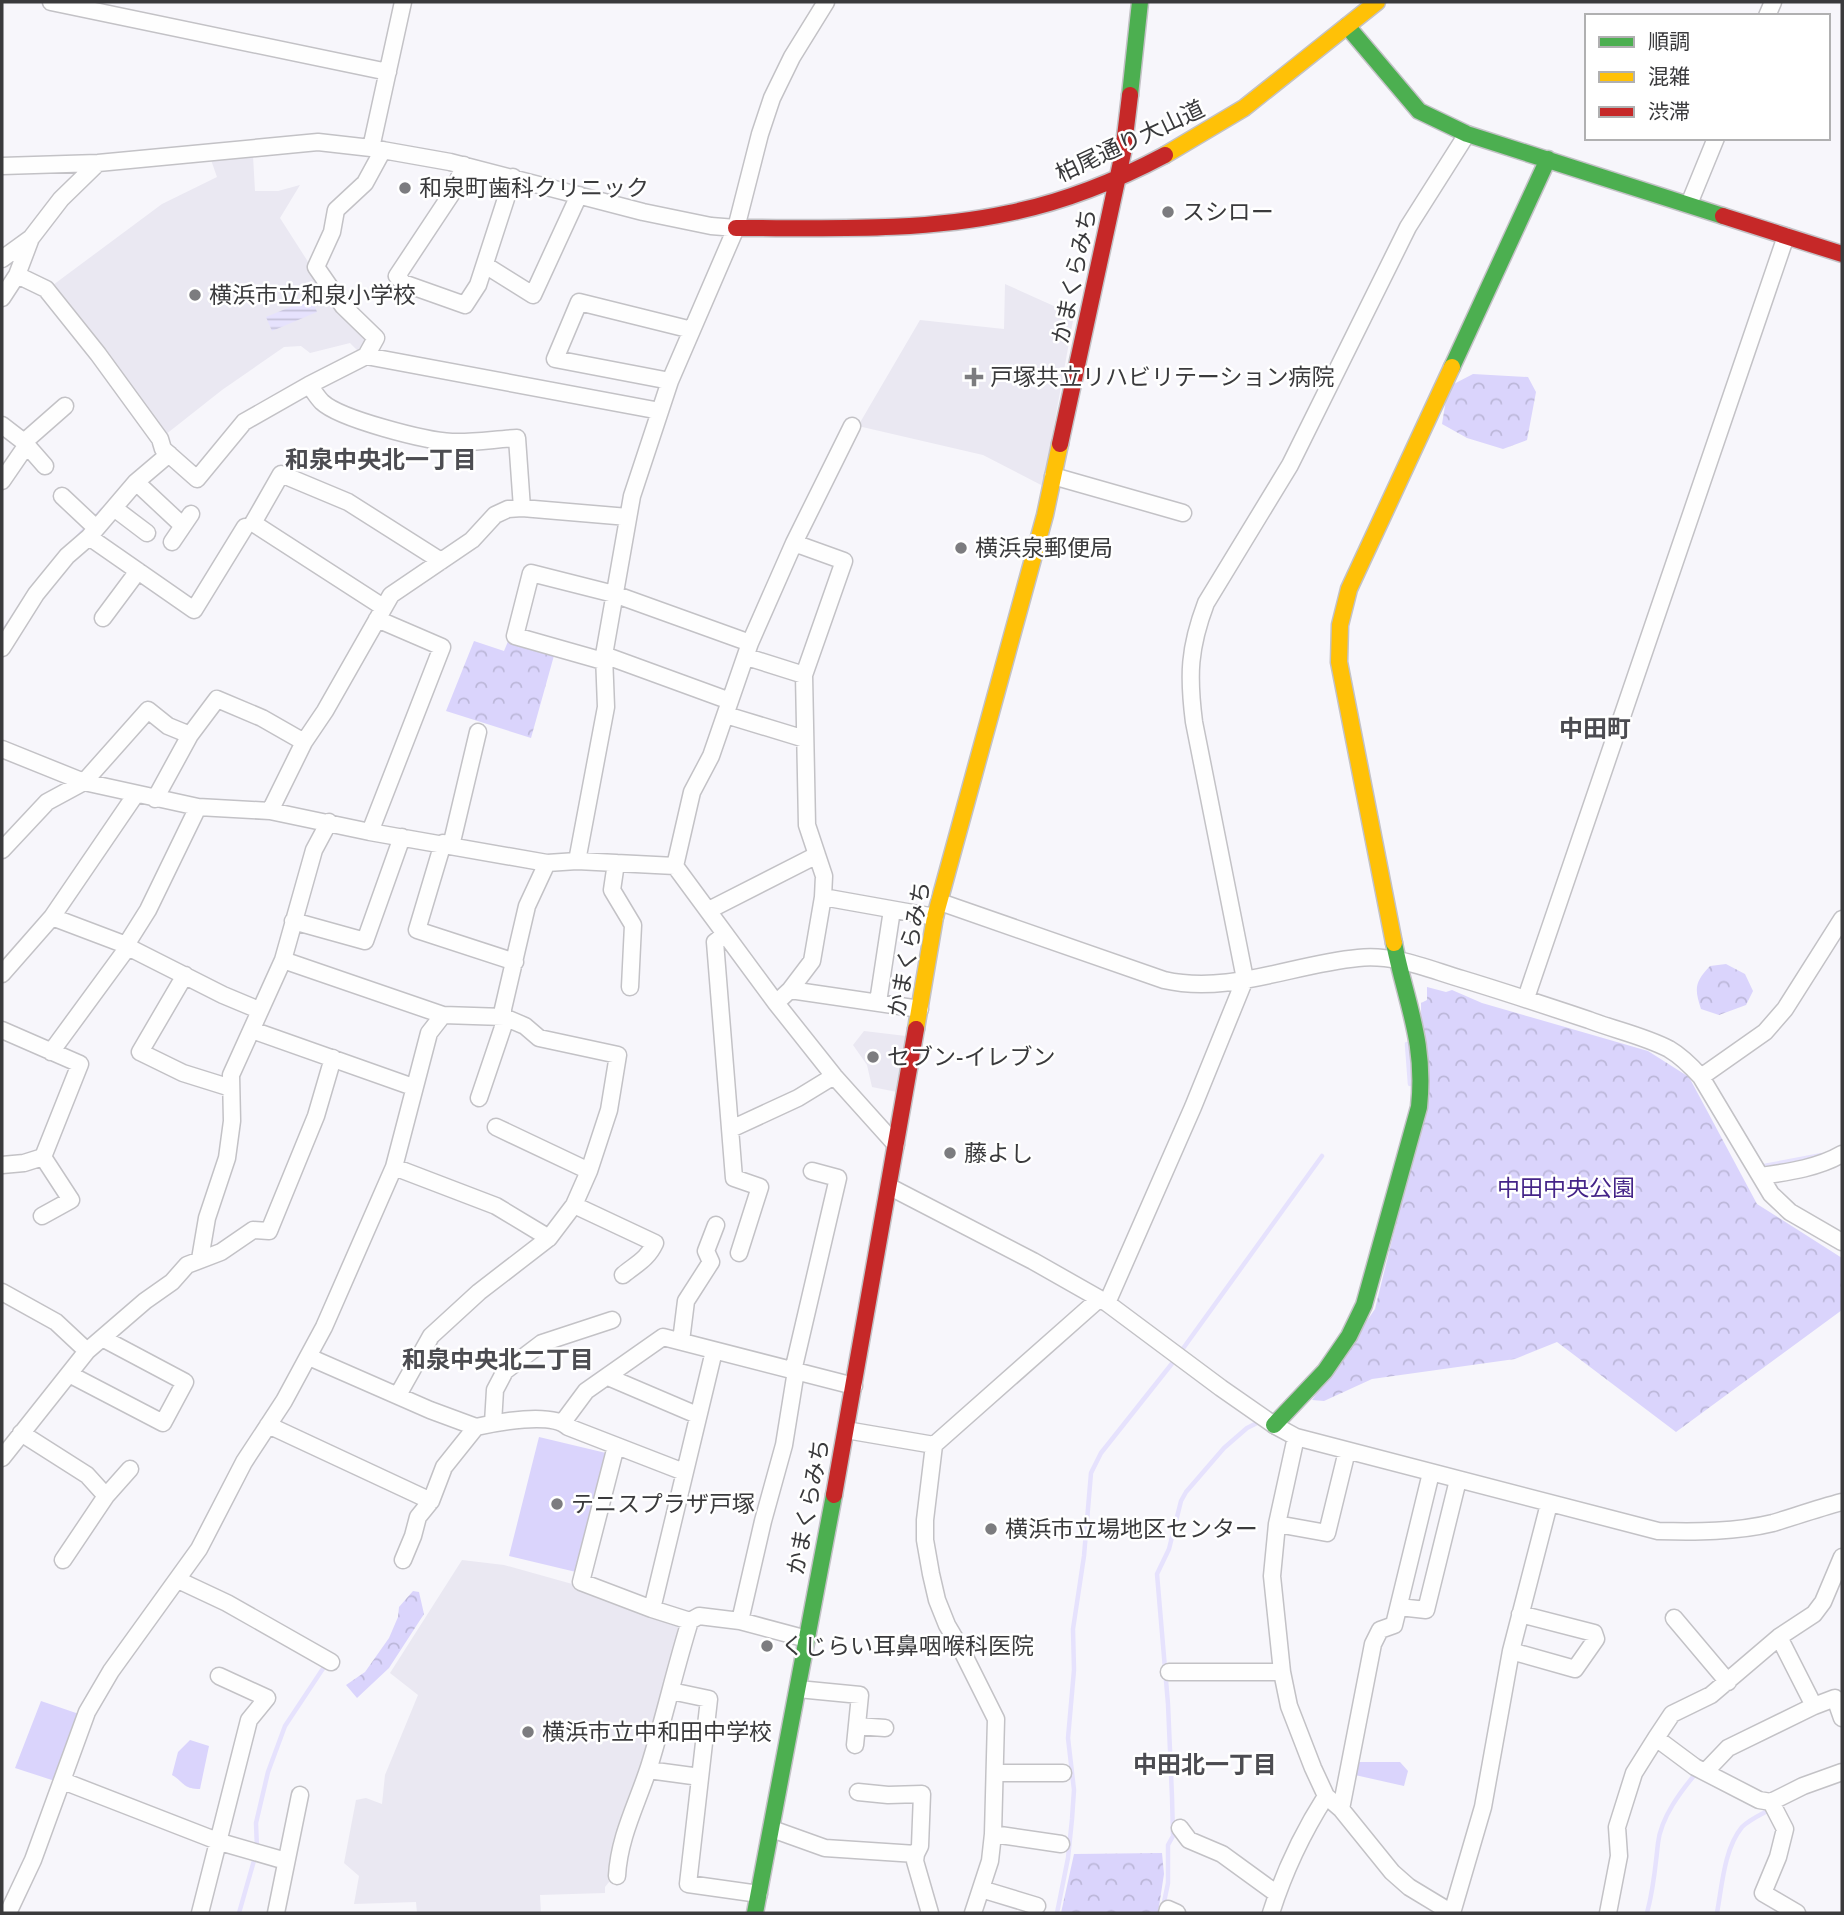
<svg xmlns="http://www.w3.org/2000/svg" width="1844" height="1915" font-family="'Noto Sans','Noto Sans JP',sans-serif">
<defs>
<pattern id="forest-crowns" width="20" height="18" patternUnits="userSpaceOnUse" patternTransform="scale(1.75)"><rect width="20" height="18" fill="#dad4fc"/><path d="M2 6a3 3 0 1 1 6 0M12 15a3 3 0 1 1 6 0" fill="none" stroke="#bcb7d9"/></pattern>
<pattern id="water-rules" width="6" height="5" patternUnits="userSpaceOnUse" patternTransform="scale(1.75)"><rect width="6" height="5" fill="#e6e2fd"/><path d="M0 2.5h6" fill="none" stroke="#c6c3da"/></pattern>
</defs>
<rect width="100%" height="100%" fill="#f7f6fb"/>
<path fill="#eae8f2" d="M253,156L255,191H278L300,185L280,218L312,268L367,338L364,343L367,347L359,352L350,343L310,353L301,346L284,347L222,390L165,435L53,285L162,204L217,177L211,160Z
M1005,284L1074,315L1043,486L983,455L858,426L920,320L1004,329Z
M864,1031L906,1036L897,1092L872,1087L867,1065L853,1045Z
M462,1560L504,1565L583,1587L684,1622L614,1876L605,1887V1893L540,1895L541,1913H417L416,1902L354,1904L359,1876L344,1863L356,1800L366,1798L382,1804L385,1775L418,1695L390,1673Z"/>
<path fill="#dad4fc" d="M539,1437L606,1453L576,1572L509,1556Z
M41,1701L79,1714L58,1782L15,1768Z
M190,1740L209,1746L200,1789C183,1789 184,1782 172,1775L178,1752Z
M1356,1762H1400L1408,1771L1404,1786L1355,1775Z"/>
<path fill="url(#forest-crowns)" d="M1473,374L1528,377L1536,392L1527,440L1503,449L1467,438L1442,424L1448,387Z
M509,639L555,652L531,738L446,711L474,641L504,651Z
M1726,964L1745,974L1753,991L1746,1005L1719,1015L1701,1009C1694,988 1695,982 1710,966Z
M1427,987L1446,992L1452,990L1482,1003L1648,1051L1689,1077L1757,1204L1842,1258V1310L1676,1432L1557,1342L1515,1359L1372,1379L1324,1401L1312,1400L1375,1309L1422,1118L1421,1003L1427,1000Z
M413,1591L419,1592L424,1614L389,1668L357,1698L346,1685L365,1672L389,1638L398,1617L399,1607Z
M1162,1853L1164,1874L1158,1913H1061L1074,1854Z"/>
<path fill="url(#water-rules)" d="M312,298L317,312L272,331L266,317Z"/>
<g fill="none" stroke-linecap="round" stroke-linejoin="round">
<path stroke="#e6e2fd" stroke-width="4.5" d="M78,537L102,510
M2,633L9,623
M1407,1044L1410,1084
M1764,1166L1822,1155
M257,1849L256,1823L268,1772L285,1726L324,1667
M1163,1907L1168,1883V1845L1173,1836L1172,1797L1168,1704L1157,1574L1169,1549L1181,1501L1186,1492L1224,1448L1247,1428L1263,1420
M239,1913L255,1857
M1057,1913L1068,1858L1072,1819L1074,1790L1068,1738L1074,1670L1073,1629L1084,1556L1091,1473L1101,1453L1174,1361L1322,1156
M1647,1913C1654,1887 1655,1869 1658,1843C1661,1817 1681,1791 1697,1772
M1717,1913C1722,1886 1724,1849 1742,1827C1749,1820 1762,1814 1771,1809"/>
<defs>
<path id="street" d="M51,2L388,72
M1767,16L1773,2
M371,148L403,2
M464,165L454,190L397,276L403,283L465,305L478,285L513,177
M2,166L98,163L318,142L371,148L450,162L643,212L711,226L736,228
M1689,204L1716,138
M2,259L31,238L61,199L98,163
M485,265L533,295L579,195
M17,275L46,289L98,354L160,439L163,449L197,479L244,422L309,385L366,356L376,338L343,306L316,267L332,232L336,210L365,183L383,150
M2,298L17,275L31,238
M366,356L660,411
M670,381L555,359L579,302L692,330
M309,385C313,390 317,397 322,402C340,419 426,441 452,442C473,443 496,439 517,438L522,508
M2,425L24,442L45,466
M24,442L65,406
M1053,476L1183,513
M2,481L26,446
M136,482L182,525
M62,496L96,528
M114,508L147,533
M89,537L194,610L245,527
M172,542L191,514
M383,607L253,523L281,474L348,502L441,561
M103,618L138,571
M2,648L36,594L67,556L89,537L136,482L169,454
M604,655L730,701
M747,657L804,675
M603,661L515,636L531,573L614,594L750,643
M726,715L805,739
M2,749L84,782L198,807L270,811L370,832L547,863L577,861L675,866
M155,799L190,735L217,699L262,718L304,742
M270,811L304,742L325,711L391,595L472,540L495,515L508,509L522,508L628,517
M370,832L442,647L377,619
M443,843L417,930L515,962
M451,846L478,732
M2,850L47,802L84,782L148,710L168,726L190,735
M577,861L606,707L604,655L632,496L670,381L736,228L760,134L772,98L792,57L826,2
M616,863L612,890L633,925L630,987
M675,866L692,792L711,756L750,643L794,543L852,426
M675,866L776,1003L834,1076L896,1145
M823,897L935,917
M940,902L1164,980C1229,995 1293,964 1358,958C1395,954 1428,969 1462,979C1505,992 1547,1006 1589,1020C1615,1030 1644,1036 1669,1049C1681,1056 1692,1067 1701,1077L1771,1194L1790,1212L1842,1242
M709,910L817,855
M52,917L126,945
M293,921L365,941L402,837
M724,935L715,942L734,1178L760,1187L739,1253
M128,947L223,995L259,1010
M283,960L443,1015L504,1017L525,1026L539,1038L618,1055L609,1110L589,1171L574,1205L549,1238L479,1292L431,1336L398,1395
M2,974L52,917L136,794
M185,975L140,1052L183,1073L231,1088
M790,990L920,1009
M1526,998L1786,236
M878,1002L892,910
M776,1003L790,990L812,961L823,897L824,876L807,825L804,675L844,561L794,543
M2,1030L80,1064L43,1157L24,1163L2,1165
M252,1030L413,1087
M51,1052L128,947L126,945L148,910L198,807
M1701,1077L1765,1032L1785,1009L1842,919
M479,1098L503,1027V1009L527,906L547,863
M496,1127L589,1171
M731,1129L798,1098L834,1076
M394,1167L496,1206L549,1238
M1761,1176C1788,1172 1818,1168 1842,1154
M890,1187L1033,1261L1107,1303L1221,1388L1274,1425L1296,1437L1658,1531C1696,1532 1736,1532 1773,1523C1796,1516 1819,1508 1842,1502
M574,1205L655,1243C647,1260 636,1264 623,1275
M42,1216L71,1200L43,1157
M200,1259L207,1218L227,1158L232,1121L231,1075L283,960L314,850L329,822
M2,1292L56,1322L87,1351
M1107,1303L1193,1107L1245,979L1194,722C1188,675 1189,648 1206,603L1290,465L1408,227L1467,134
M681,1341L686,1301L711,1262L706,1251L716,1225
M309,1357L430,1410L476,1427
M69,1374L163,1423L185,1382L104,1339
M608,1377L697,1415
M563,1422L586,1391L663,1337L854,1386
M493,1423L495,1390L505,1371L542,1343L612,1320
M268,1425L431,1501
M846,1430L934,1445
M21,1433L87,1475L106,1496L63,1560
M1296,1437L1277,1524L1272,1576L1282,1672L1289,1706L1313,1768L1326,1796L1341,1809L1392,1872L1409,1887L1452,1913
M616,1446L581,1582L652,1609L690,1621L699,1616L740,1621L807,1639
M2,1458L87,1351L145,1301L172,1282L187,1265L221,1252L253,1230L269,1231L316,1116L333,1058
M106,1496L130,1469
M1277,1524L1327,1533L1347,1451
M403,1560L413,1536L418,1517L431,1501L444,1467L476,1427C497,1422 552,1412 568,1427L684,1472
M178,1580L227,1603L331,1662
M1399,1607L1426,1610L1458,1480
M652,1609L714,1351
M1674,1618L1728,1682
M740,1621L763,1521L784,1445L795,1377L793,1371L838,1178L812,1171
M1779,1637L1814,1706
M1511,1651L1575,1669L1596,1639L1594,1633L1520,1614
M1169,1672H1282
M798,1689L860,1695L855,1745
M671,1691L709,1699L688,1884L759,1894
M857,1726L885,1728
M1656,1738L1695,1767L1759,1800L1771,1802L1785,1829L1778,1857L1763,1893L1797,1913
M648,1770L700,1777
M1706,1771L1728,1748L1814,1706L1835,1698L1842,1718
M995,1773H1063
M63,1781L220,1842L286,1861
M858,1792L888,1795L922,1794L920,1846L916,1854
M1771,1802L1803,1786L1842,1772
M1341,1809L1373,1644L1380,1630L1394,1625L1431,1473
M1180,1828L1189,1840L1222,1854L1277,1894
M772,1829L825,1848L916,1854L915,1861L930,1913
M993,1834L1061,1844
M617,1876C619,1837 637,1804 649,1767C664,1719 675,1669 690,1621
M981,1889L1037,1906
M8,1913L33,1860L87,1712L111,1671L199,1549L244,1462L284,1401L324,1327L394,1167L429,1033L443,1015
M200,1913L249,1720L267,1698L219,1676
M276,1913L300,1795
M973,1913L990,1861L993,1834L996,1719L960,1647L947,1625L937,1600L931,1574L925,1540V1520L934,1445L1099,1299
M1167,1913L1168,1909L1177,1913
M1271,1913C1284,1872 1303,1832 1326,1796
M1452,1913L1483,1807L1511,1651L1549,1504
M1608,1913L1619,1856L1617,1827L1634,1773L1656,1738L1672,1714L1711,1695L1779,1637L1814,1614L1823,1602L1842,1557"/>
<path id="fast" d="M1347,26L1419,111L1467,134L1723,216
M1130,95L1140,2
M1452,367L1548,159
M1274,1425L1325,1371L1349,1336L1364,1305L1419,1107C1426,1042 1406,1003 1394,943
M755,1913L834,1495"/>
<path id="slow" d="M1165,155L1244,108L1377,2
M1394,943L1339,662L1340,625L1349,589L1452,367
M916,1029L935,917L1045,515L1060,444"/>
<path id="jam" d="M1723,216L1842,254
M736,228C826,228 921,232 1009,213C1064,202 1116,181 1165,155
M1060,444L1123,153L1130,95
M834,1495L916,1029"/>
</defs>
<use href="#street" stroke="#c3c2c6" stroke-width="19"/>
<use href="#fast" stroke="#c3c2c6" stroke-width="19"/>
<use href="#slow" stroke="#c3c2c6" stroke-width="19"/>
<use href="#jam" stroke="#c3c2c6" stroke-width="19"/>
<use href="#street" stroke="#fefefe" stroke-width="16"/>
<use href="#fast" stroke="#4caf50" stroke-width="16"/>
<use href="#slow" stroke="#ffc107" stroke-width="16"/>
<use href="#jam" stroke="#c62828" stroke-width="16"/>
</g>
<g fill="#7c7c7f" stroke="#fff" stroke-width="2.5">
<circle cx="405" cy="188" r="7"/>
<circle cx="1168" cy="212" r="7"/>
<circle cx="195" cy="295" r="7"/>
<path d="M970.5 366.5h7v7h7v7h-7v7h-7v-7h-7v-7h7z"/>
<circle cx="961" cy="548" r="7"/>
<circle cx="873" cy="1057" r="7"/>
<circle cx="950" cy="1153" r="7"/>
<circle cx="557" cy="1504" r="7"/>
<circle cx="991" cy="1529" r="7"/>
<circle cx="767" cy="1646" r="7"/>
<circle cx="528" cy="1732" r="7"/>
</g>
<g text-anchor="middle" stroke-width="5" stroke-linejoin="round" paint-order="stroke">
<g font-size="23" fill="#3a3a3c" stroke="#fff">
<text transform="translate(1130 141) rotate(-25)" y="8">柏尾通り大山道</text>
<text transform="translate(1074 276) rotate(-78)" y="8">かまくらみち</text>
<text transform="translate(909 949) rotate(-79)" y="8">かまくらみち</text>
<text transform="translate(808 1507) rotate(-79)" y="8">かまくらみち</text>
</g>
<g font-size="23" fill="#3a3a3c" stroke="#fff" text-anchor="start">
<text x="419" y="196">和泉町歯科クリニック</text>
<text x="1182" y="220">スシロー</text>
<text x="209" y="303">横浜市立和泉小学校</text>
<text x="990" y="385">戸塚共立リハビリテーション病院</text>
<text x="975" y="556">横浜泉郵便局</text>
<text x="887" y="1065">セブン-イレブン</text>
<text x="964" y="1161">藤よし</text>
<text x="571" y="1512">テニスプラザ戸塚</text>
<text x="1005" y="1537">横浜市立場地区センター</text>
<text x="781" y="1654">くじらい耳鼻咽喉科医院</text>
<text x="542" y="1740">横浜市立中和田中学校</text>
</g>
<g font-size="23" fill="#442488" stroke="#fff">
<text x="1566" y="1196">中田中央公園</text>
</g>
<g font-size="24" font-weight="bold" fill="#4c4c51" stroke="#fff">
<text x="381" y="468">和泉中央北一丁目</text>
<text x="1595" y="737">中田町</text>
<text x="498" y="1368">和泉中央北二丁目</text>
<text x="1205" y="1773">中田北一丁目</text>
</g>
</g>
<rect width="1844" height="1915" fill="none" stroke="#3a3a3c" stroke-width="7"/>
<rect x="1585" y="14" width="245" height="126" fill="#ffffff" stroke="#b0b0b1" stroke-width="2"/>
<rect x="1599" y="37" width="35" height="10" fill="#4caf50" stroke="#b0b0b1" stroke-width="2"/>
<text x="1648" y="49" font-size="21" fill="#3a3a3c">順調</text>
<rect x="1599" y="72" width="35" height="10" fill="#ffc107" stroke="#b0b0b1" stroke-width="2"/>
<text x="1648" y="84" font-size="21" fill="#3a3a3c">混雑</text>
<rect x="1599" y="107" width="35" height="10" fill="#c62828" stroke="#b0b0b1" stroke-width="2"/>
<text x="1648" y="119" font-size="21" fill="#3a3a3c">渋滞</text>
</svg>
